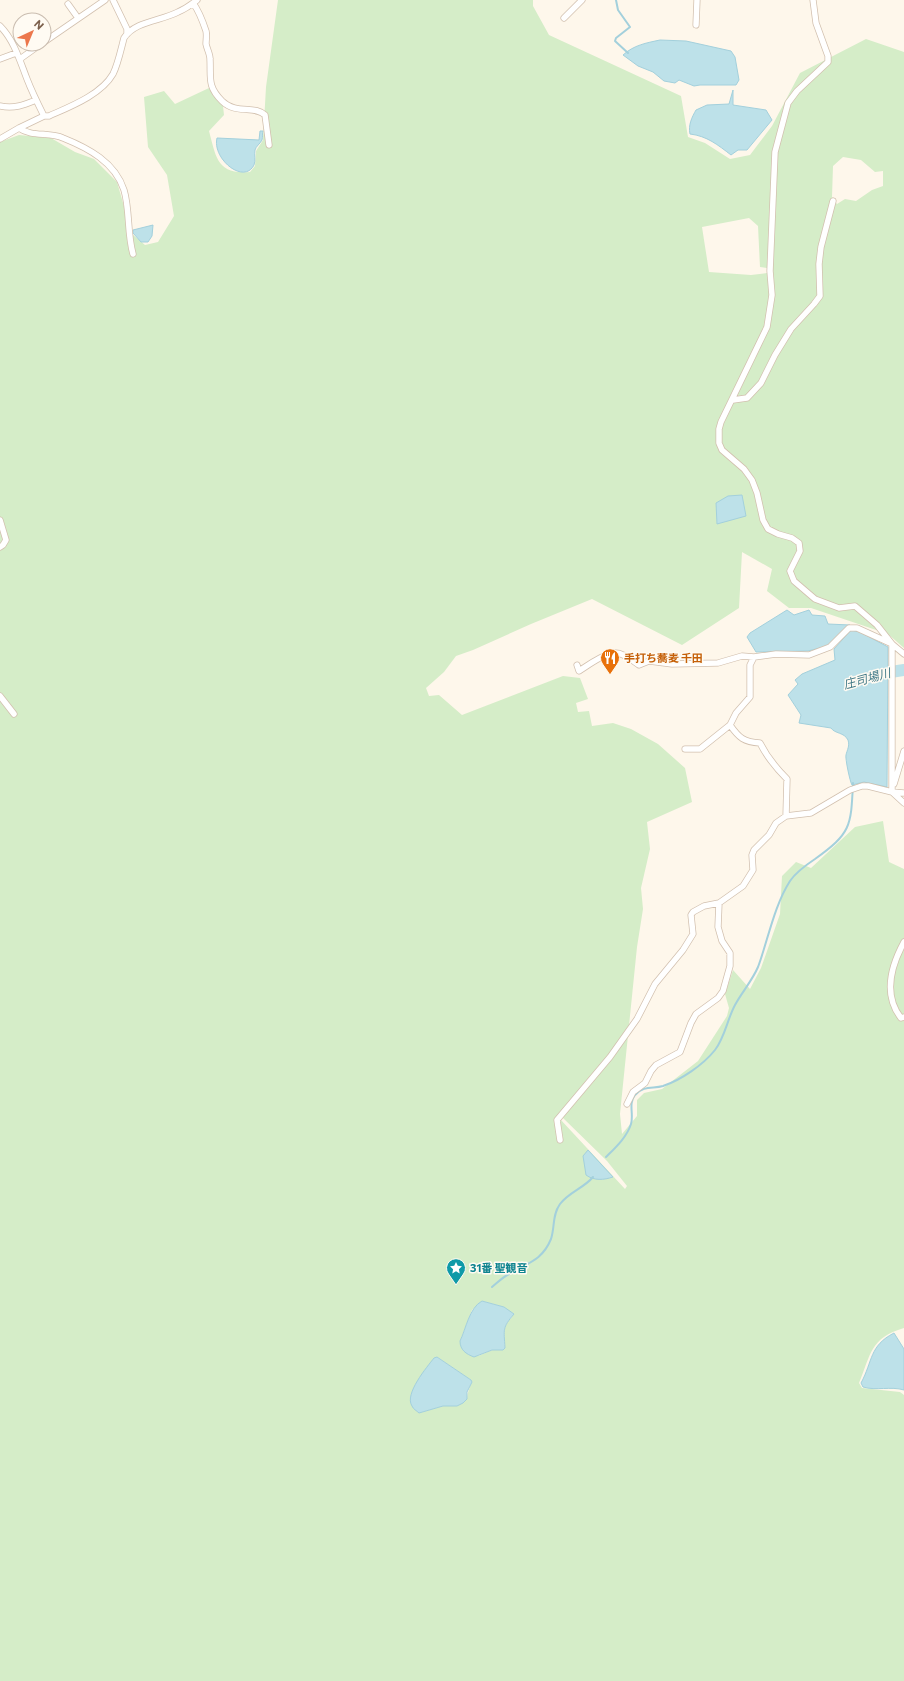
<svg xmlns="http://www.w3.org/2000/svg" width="904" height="1681" font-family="Commissioner,'Noto Sans JP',sans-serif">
<rect width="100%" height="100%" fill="#fef7eb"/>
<path fill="#d5edc8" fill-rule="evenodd" d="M278,0H533V6L549,35L681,96L688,137L705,143L730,159L750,155L772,126L800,73L866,39L904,52V648L888,634L811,608H789L767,591L772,569L742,552L739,608L682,645L592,599L531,624L473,650L456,656L444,672L426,688L429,696L439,695L462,715L563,676L580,678L588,699L576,703L578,712L589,711L592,726L613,723L631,729L658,744L685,768L692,802L647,822L650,849L641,888L643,909L637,947L620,1114L622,1134L637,1116V1100L644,1093L662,1089L698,1061L727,1016L729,1008L725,994L733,970L750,989L761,968L780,914L782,876L796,862L811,868L855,827L883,821L889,862L904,869V1328C870,1338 871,1354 859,1383L862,1388L900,1392L904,1395V1681H0V142L19,135L51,138L75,152L94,159L117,182L132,234L145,245L158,242L174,216L167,175L148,147L144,97L164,91L175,104L209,88L223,106L224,115L209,131C216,157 217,175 250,172L255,166L256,151L263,140L266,87ZM843,157L861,160L875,172L883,171V186L872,190L856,201L845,199L837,204L832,197L833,166ZM749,218L758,226L760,267L767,268V273L751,275L709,272L702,227ZM562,1117L607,1161L627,1186L625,1189L560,1119ZM482,1301L504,1307L512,1317C502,1326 504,1335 505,1347L492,1350L478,1356L460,1341L472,1310ZM437,1357L471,1380C471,1387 467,1392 467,1399L457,1406H443L422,1412Z"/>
<path fill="#bde1e9" stroke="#a3d0dc" d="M660,40L686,41L731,51L735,57L739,80L736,85H700L694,86L679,80L675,83L664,81L653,72L638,66L623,55C634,45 646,43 660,40Z
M733,90V105L766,110L772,120L747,150H738L731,155C718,145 707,136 690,134C688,125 692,117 696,110L707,105L729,104Z
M260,131H263C262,133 263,137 262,140C260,144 256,146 255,150C254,155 256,160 254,165C244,185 212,159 217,138L259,140Z
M153,225L152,236L148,242H141L133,233V230Z
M742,495L746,516L717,524L716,503L728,496Z
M787,610L794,615L809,610L812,615L825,616L828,624L850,625L828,646L808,651L756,652L747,637L750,633Z
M851,630L860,632L888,647L887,787L864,782L852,785C850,782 845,758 846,755C847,750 850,746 848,740C844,732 835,734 831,728L799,723L801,715L788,695L798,684L795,680L802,674L835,660L834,649Z
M588,1150L613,1177C604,1180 594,1181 586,1175L583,1156Z
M482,1301L504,1307L514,1314C502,1328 504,1329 505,1348L503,1350H492L474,1357C466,1354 460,1350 460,1341C466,1329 469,1308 482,1301Z
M894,1333L904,1349V1390C891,1386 876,1391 863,1387L861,1383C873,1361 869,1346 894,1333Z
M437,1357L471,1380L472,1382L467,1392V1399L463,1403L457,1406H443L419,1413C417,1411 413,1409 412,1406C404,1394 427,1367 434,1358Z"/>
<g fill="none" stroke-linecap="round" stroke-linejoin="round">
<path stroke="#a3d0dc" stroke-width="2" d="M616,0L618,10L630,27L616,38L615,41L628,53
M606,1157C615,1148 627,1137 631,1124C634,1114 628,1104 635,1095C644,1085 653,1089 663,1086C681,1080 703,1065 715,1050C725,1037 727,1020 735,1005C742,992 752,981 758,967C768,940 774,906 790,881C796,872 806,865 815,859C851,833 851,827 853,783
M492,1287C498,1282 503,1277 509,1274C527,1263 542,1261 551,1239C555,1227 552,1215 560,1204C569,1192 584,1188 593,1177"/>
<path stroke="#bde1e9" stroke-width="12" d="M872,675L904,670"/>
<defs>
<path id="street" d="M113,0L127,29V34
M813,0L816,23L828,56V62L797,91L788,103L775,152L770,271L772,295L767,327L721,422L719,429V443L722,450L744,469L752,480L757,493L763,520L768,529L778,534L792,538L799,543L800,551L790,571L794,581L815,599L839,608L855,606L877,625L892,644L904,654
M193,3C199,11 203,22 206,31C207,35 206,40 206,44C207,49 210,54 210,59C211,78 207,86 222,101C236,115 255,105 265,115L269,145
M68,4L78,18
M564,18L582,0
M696,25L697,0
M0,26C14,40 20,61 27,79C32,92 38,104 44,116
M44,42L105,0
M0,59L16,53
M20,59L41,44
M0,106C14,109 24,105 36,100
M19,128C31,137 49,132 63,138C88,148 115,162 124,190C130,210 127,233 133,254
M0,139L19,128L44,116H49C69,107 101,95 113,74C118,64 121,49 124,38C135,21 161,21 178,12C185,9 192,4 197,0
M733,400L747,398L761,383L775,355L791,329L814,304L820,296L819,264L821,247L833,201
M0,520L6,540L3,545L0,547
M892,644V792L904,803
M577,665L579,671C590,664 603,654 616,653C624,653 633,661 639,665L649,661L672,664L718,663L742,656L754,657
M0,696L14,714
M685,749H700L730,725
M894,784L904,751
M786,816L787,779C775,767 767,757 760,743C744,742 739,738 730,725L736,713L750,697V665L754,657L776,654L809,655L830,647L849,628H857L890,643
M904,942C891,966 883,995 901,1018L904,1017
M627,1104L633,1092L645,1083L651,1071L656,1065L680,1052L691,1023L696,1014L718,998L723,991L730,966V953L722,941L718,927L719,903
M560,1140L557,1120L610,1057L637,1019L655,984L683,950L693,934L691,915L693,912L704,906L719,903L743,886L753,870L752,855L754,850L769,835L776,823L786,816L811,813L850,790L862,786H868L892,792L904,793"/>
</defs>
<use href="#street" stroke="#d2c0af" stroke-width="7"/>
<use href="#street" stroke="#fff" stroke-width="5.5"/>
</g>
<defs>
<symbol id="restaurant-pin" viewBox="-11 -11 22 30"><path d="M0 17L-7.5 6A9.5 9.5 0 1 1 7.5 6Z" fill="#e8710a" stroke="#fffbf3"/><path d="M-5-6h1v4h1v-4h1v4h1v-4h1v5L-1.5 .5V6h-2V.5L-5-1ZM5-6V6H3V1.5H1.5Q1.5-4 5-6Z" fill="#fff"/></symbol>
<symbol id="sight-pin" viewBox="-11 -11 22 30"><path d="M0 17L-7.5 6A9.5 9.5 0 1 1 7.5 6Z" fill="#0f9aa8" stroke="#fffbf3"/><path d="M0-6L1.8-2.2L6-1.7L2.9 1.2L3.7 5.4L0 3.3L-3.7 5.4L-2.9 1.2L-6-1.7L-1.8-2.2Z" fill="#fff"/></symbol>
</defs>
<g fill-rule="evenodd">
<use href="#restaurant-pin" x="599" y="647" width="22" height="30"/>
<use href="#sight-pin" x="445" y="1257" width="22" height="30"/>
</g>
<g text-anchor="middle" stroke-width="3" stroke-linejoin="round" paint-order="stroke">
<g font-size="11" font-weight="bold" fill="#c56008" stroke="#fffbf3" text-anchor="start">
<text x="624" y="662">手打ち蕎麦 千田</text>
</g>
<g font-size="11" font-weight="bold" fill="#0d838f" stroke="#fffbf3" text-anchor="start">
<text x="470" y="1272">31番 聖観音</text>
</g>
<g font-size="12" font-style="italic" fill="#407987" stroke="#fffbf3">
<text transform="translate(867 679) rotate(-15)" y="4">庄司場川</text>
</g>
</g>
<g transform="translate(32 32) rotate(44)"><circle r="19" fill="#fffbf3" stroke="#cabdb0"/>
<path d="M0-3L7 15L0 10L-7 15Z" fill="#ec774c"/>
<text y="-6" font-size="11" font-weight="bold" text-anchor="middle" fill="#7b5f4b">N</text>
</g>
</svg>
